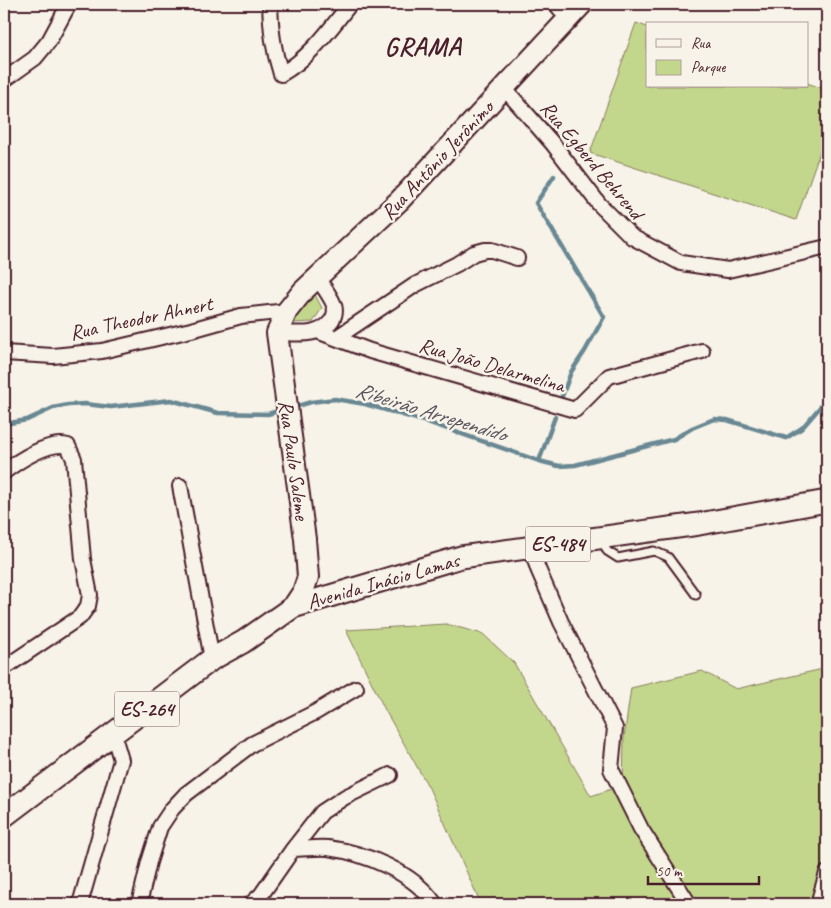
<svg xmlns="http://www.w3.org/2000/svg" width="831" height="908" font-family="Caveat,sans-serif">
<rect width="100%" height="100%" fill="#f7f3e8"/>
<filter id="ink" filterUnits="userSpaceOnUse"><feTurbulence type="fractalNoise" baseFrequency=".02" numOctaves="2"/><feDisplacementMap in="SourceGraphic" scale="10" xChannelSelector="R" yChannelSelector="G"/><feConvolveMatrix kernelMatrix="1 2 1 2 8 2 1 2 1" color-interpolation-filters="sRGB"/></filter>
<g filter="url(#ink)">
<path fill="#c3d78c" stroke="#867b5c" d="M636,23L647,27V86H807V83L827,90V131L796,220L590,153Z
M314,293L322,308L313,322L292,323Z
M446,624L483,634L514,663L591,796L623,785L624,738L631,688L702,671L736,689L827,668V904H481L429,788L385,710L346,630Z"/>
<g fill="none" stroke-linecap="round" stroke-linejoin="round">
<path stroke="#698893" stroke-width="4.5" d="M554,176L536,203L604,317L585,351L571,372L561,399
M291,408L311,402L335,399L365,404L427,422L539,461L559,466L575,465L674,439L692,428L714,419L727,420L786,438L802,428L827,399
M4,424L27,420L53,408L68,405L85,404L111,407L171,400L218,413L268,414L281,410
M539,461L555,417"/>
<defs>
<path id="service" d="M602,540L607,551L618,558L654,551L668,557L696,595"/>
<path id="minor" d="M270,4C271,30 273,49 281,74C310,58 330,29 350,4
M556,4L568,19
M4,80L35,58L49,41L69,4
M505,89L553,144L599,204L632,237L681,263L728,270L827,247
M317,331L370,351L575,410L609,376L702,351
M277,333C296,333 320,338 332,320C335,315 336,311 334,305C330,295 323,286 317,278
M336,338L415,285L457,264L474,253L485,250H492L517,258
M4,353L53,356L102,351L191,330L241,316L287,311
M4,472C18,461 50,440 68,446L74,459L83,559L90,595L88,606L80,617L4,668
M180,486L212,659
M531,547L538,569L561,622L615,728L611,769L641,829L689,904
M293,849C304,849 317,847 328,848C365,853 413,872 435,904
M80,904L121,760L113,733
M139,904L149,862L160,827L172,809L186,794L252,744L316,712L356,688
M251,904L261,895L293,849L322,812L345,797L390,775
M818,904L827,873"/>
<path id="secondary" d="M293,607L303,592L308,577L305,539L277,333L287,311L303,291L400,200L582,4"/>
<path id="primary" d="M4,816L212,659L243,642L293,607L461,557L699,524L827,501"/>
</defs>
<use href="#service" stroke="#4a1f2b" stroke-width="11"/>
<use href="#minor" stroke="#4a1f2b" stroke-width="18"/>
<use href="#secondary" stroke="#4a1f2b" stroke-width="24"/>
<use href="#primary" stroke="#4a1f2b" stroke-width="25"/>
<use href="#service" stroke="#f7f3e8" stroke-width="7"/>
<use href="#minor" stroke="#f7f3e8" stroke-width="14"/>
<use href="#secondary" stroke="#f7f3e8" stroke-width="20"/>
<use href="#primary" stroke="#f7f3e8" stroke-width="21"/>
</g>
</g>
<g text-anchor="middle" stroke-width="5" stroke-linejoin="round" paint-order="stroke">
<g fill="#f7f3e8" stroke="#7e5f64" stroke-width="1">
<rect x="525.5" y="526.5" width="65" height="35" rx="4"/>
<rect x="114.5" y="691.5" width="65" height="35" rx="4"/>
</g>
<g font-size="20" font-weight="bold" fill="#4a1f2b">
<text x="558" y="551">ES-484</text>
<text x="147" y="716">ES-264</text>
</g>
<g font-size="21" fill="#4a1f2b" stroke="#f7f3e8">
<text transform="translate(437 160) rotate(-47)" y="7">Rua Antônio Jerônimo</text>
<text transform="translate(592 160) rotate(50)" y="7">Rua Egberd Behrend</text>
<text transform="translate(141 318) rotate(-12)" y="7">Rua Theodor Ahnert</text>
<text transform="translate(492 365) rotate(16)" y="7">Rua João Delarmelina</text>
<text transform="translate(294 460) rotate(82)" y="7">Rua Paulo Saleme</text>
<text transform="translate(383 581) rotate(-16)" y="7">Avenida Inácio Lamas</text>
</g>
<g font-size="22" font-style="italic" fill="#5a545f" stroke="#f7f3e8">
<text transform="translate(431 411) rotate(17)" y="8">Ribeirão Arrependido</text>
</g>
<g font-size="26" font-weight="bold" letter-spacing="1" fill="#4a1f2b" stroke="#f7f3e8">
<text x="423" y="55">GRAMA</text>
</g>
</g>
<rect width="831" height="908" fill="none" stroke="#f7f3e8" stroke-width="20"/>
<rect x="10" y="10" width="811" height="888" fill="none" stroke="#4a1f2b" stroke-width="2" filter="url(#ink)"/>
<rect x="646" y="22" width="162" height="65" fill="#f7f3e8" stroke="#b29e9c"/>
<rect x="656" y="39" width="25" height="8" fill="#f7f3e8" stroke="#b29e9c"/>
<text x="691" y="48" font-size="15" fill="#4a1f2b">Rua</text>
<rect x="656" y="60" width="25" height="15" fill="#c3d78c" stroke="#b29e9c"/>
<text x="691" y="72" font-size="15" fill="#4a1f2b">Parque</text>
<path d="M648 876v8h111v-8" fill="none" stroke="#4a1f2b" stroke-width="2.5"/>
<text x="656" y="876" font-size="15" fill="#4a1f2b" stroke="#f7f3e8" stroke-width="4" paint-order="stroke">50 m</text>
</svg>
